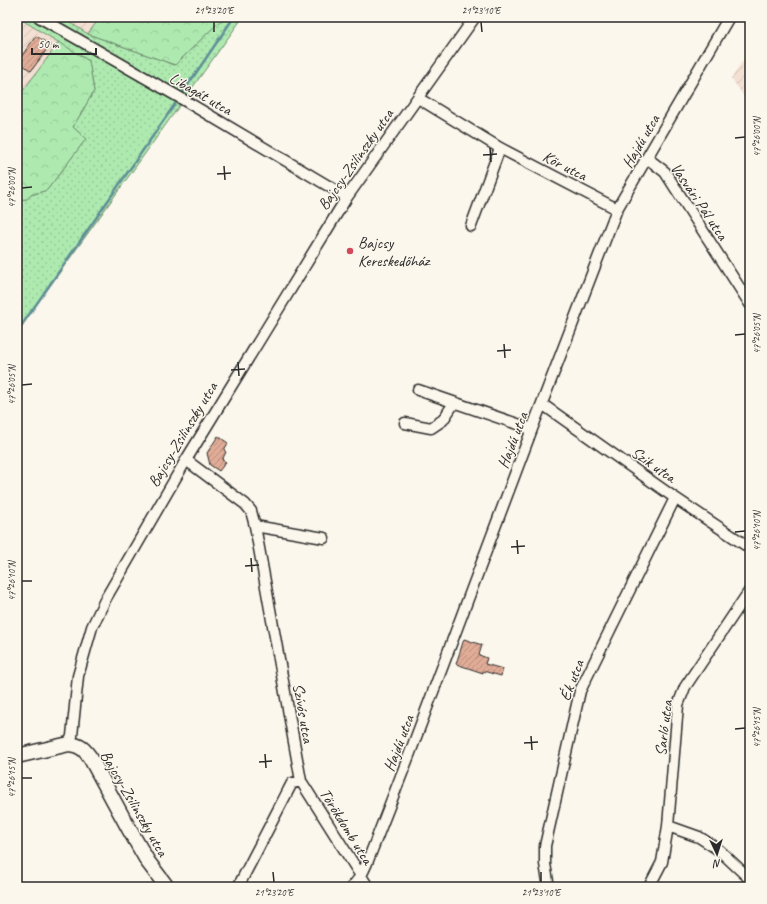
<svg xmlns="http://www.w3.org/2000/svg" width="767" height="904" font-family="Caveat,sans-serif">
<defs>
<pattern id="industrial-furrows" width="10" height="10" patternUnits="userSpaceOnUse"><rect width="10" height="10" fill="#f3e0d2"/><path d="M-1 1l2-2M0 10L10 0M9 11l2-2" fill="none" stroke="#d0c0b4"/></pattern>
<pattern id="grass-dots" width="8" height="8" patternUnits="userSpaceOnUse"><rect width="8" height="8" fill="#aeeab0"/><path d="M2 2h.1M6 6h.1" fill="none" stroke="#96c998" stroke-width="1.8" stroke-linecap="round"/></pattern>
<pattern id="forest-crowns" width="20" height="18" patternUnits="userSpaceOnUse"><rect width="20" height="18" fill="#aeeab0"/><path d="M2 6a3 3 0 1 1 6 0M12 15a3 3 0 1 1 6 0" fill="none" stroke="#96c998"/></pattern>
<pattern id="building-hatch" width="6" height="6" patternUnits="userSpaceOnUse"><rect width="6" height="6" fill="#e1ac97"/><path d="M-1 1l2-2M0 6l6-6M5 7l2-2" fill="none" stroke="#b78c7b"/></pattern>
</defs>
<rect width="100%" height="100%" fill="#fbf7ec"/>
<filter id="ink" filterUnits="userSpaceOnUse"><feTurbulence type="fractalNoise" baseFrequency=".025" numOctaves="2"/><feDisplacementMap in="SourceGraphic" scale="8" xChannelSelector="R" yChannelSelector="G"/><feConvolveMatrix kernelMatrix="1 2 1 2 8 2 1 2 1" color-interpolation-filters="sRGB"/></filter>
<g filter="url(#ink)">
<path fill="url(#industrial-furrows)" d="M61,17H100L88,34Z
M17,18L59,42L17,99Z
M750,50V105L731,78Z"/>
<path fill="url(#grass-dots)" stroke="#6c8a6e" d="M17,17H61L88,34L175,65L224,17H243L17,332V200L27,199L31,195L47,190L86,139L73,127L94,91L89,61Z"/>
<path fill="url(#forest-crowns)" stroke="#6c8a6e" d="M100,17H224L175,65L88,34Z
M59,42L89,61L94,91L73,127L86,139L47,190L31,195L27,199L17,200V99Z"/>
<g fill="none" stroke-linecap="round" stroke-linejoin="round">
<path stroke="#5f8e96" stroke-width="2.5" d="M183,92L234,17
M17,332L175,104"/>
</g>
<path fill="url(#building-hatch)" stroke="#2b2b2b" d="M36,36L50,45L31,71L18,61Z
M218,436L228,443L224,450L226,452L222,460L226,462L219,471L210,465L207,453Z
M464,639L482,645L479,655L487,658L485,664L503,669L501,676L483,671V673L456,664Z"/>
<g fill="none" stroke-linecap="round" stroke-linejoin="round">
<defs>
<path id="minor" d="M39,17L177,96L347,197
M418,98L500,148L617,209
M647,158L665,172L750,304
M471,226L500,148
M418,390L532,429
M542,404L675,498L750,548
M405,423L431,428L443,420L454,403
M186,460L245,504L251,511L255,526L301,781L368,887
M255,526L324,538
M69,744L72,736L78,676L92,627L106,598L186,460L347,197L475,17
M668,826L699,837L719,850L750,879
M238,887L292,783L301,781
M352,887L361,876L367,863L410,753L532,429L617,209L729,17
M549,887L545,864V846L580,691L675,498
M649,887L662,862L668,826L678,705L685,687L750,590"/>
<path id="secondary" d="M17,756L69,744C81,745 85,750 91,759L129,829L148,862L167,887"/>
</defs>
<use href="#minor" stroke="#2b2b2b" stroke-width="13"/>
<use href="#secondary" stroke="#2b2b2b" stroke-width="17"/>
<use href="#minor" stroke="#fbf7ec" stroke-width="10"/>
<use href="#secondary" stroke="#fbf7ec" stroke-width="14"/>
</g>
</g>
<path fill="none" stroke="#2b2b2b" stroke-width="1.5" d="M214,22V32M481,22L482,32M735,138L745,137M490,148L491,162M483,155L497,154M224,166L225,180M217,174L231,173M22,188L32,187M735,335L745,334M504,344L505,358M497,351L511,350M238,362L239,376M231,370L245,369M22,385L32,384M735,532L745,531M517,540L518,554M511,547L525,546M251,558L252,572M245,566L259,565M22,581H32M735,729L745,728M531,736L532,750M524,743L538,742M265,754L266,768M259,762L272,761M22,778H32M273,872L274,882M541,872V882"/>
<circle fill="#d1495b" stroke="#fbf7ec" stroke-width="1.5" cx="350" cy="251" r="4"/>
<g text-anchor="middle" stroke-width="3" stroke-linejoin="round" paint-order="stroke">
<g font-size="16" fill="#2b2b2b" stroke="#fbf7ec">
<text transform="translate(201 93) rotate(30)" y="6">Libagát utca</text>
<text transform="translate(640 141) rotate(-60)" y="6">Hajdú utca</text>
<text transform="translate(355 159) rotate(-55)" y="6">Bajcsy-Zsilinszky utca</text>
<text transform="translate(565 165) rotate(27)" y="6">Kör utca</text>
<text transform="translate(700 201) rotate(56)" y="6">Vasvári Pál utca</text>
<text transform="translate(182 434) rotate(-59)" y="6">Bajcsy-Zsilinszky utca</text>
<text transform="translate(512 440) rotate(-69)" y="6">Hajdú utca</text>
<text transform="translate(654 464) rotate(35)" y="6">Szik utca</text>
<text transform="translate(571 680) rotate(-69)" y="6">Ék utca</text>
<text transform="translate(304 713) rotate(80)" y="6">Szívós utca</text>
<text transform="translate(663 728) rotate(-83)" y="6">Sarló utca</text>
<text transform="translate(398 743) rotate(-69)" y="6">Hajdú utca</text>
<text transform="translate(135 803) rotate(60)" y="6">Bajcsy-Zsilinszky utca</text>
<text transform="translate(347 826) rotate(58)" y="6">Törökdomb utca</text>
</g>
<g font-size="16" fill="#2b2b2b" stroke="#fbf7ec" text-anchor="start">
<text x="358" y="248">Bajcsy<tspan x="358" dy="18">Kereskedőház</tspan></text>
</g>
</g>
<rect width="767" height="904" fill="none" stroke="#fbf7ec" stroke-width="44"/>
<g transform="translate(717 854) rotate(176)" stroke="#fbf7ec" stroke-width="3" paint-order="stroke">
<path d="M0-3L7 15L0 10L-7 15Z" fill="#2b2b2b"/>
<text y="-6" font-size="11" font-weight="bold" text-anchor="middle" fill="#2b2b2b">N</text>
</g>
<path d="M32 48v6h64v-6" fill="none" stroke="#2b2b2b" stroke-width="2"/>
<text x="38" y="48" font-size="12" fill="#2b2b2b" stroke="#fbf7ec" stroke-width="3" paint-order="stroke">50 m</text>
<rect x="22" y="22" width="723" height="860" fill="none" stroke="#2b2b2b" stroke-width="1.5"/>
<g font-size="10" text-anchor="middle" fill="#2b2b2b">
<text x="214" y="14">21°23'20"E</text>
<text x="481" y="14">21°23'10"E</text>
<text transform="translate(756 137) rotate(-90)" y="4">47°26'00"N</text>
<text transform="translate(11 188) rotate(-90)" y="4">47°26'00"N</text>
<text transform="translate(756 334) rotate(-90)" y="4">47°26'05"N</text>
<text transform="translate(11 385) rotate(-90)" y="4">47°26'05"N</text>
<text transform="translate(756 531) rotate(-90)" y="4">47°26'10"N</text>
<text transform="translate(11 581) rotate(-90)" y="4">47°26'10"N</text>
<text transform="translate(756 728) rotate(-90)" y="4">47°26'15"N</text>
<text transform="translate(11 778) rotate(-90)" y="4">47°26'15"N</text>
<text x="274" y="896">21°23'20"E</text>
<text x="541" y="896">21°23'10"E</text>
</g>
</svg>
